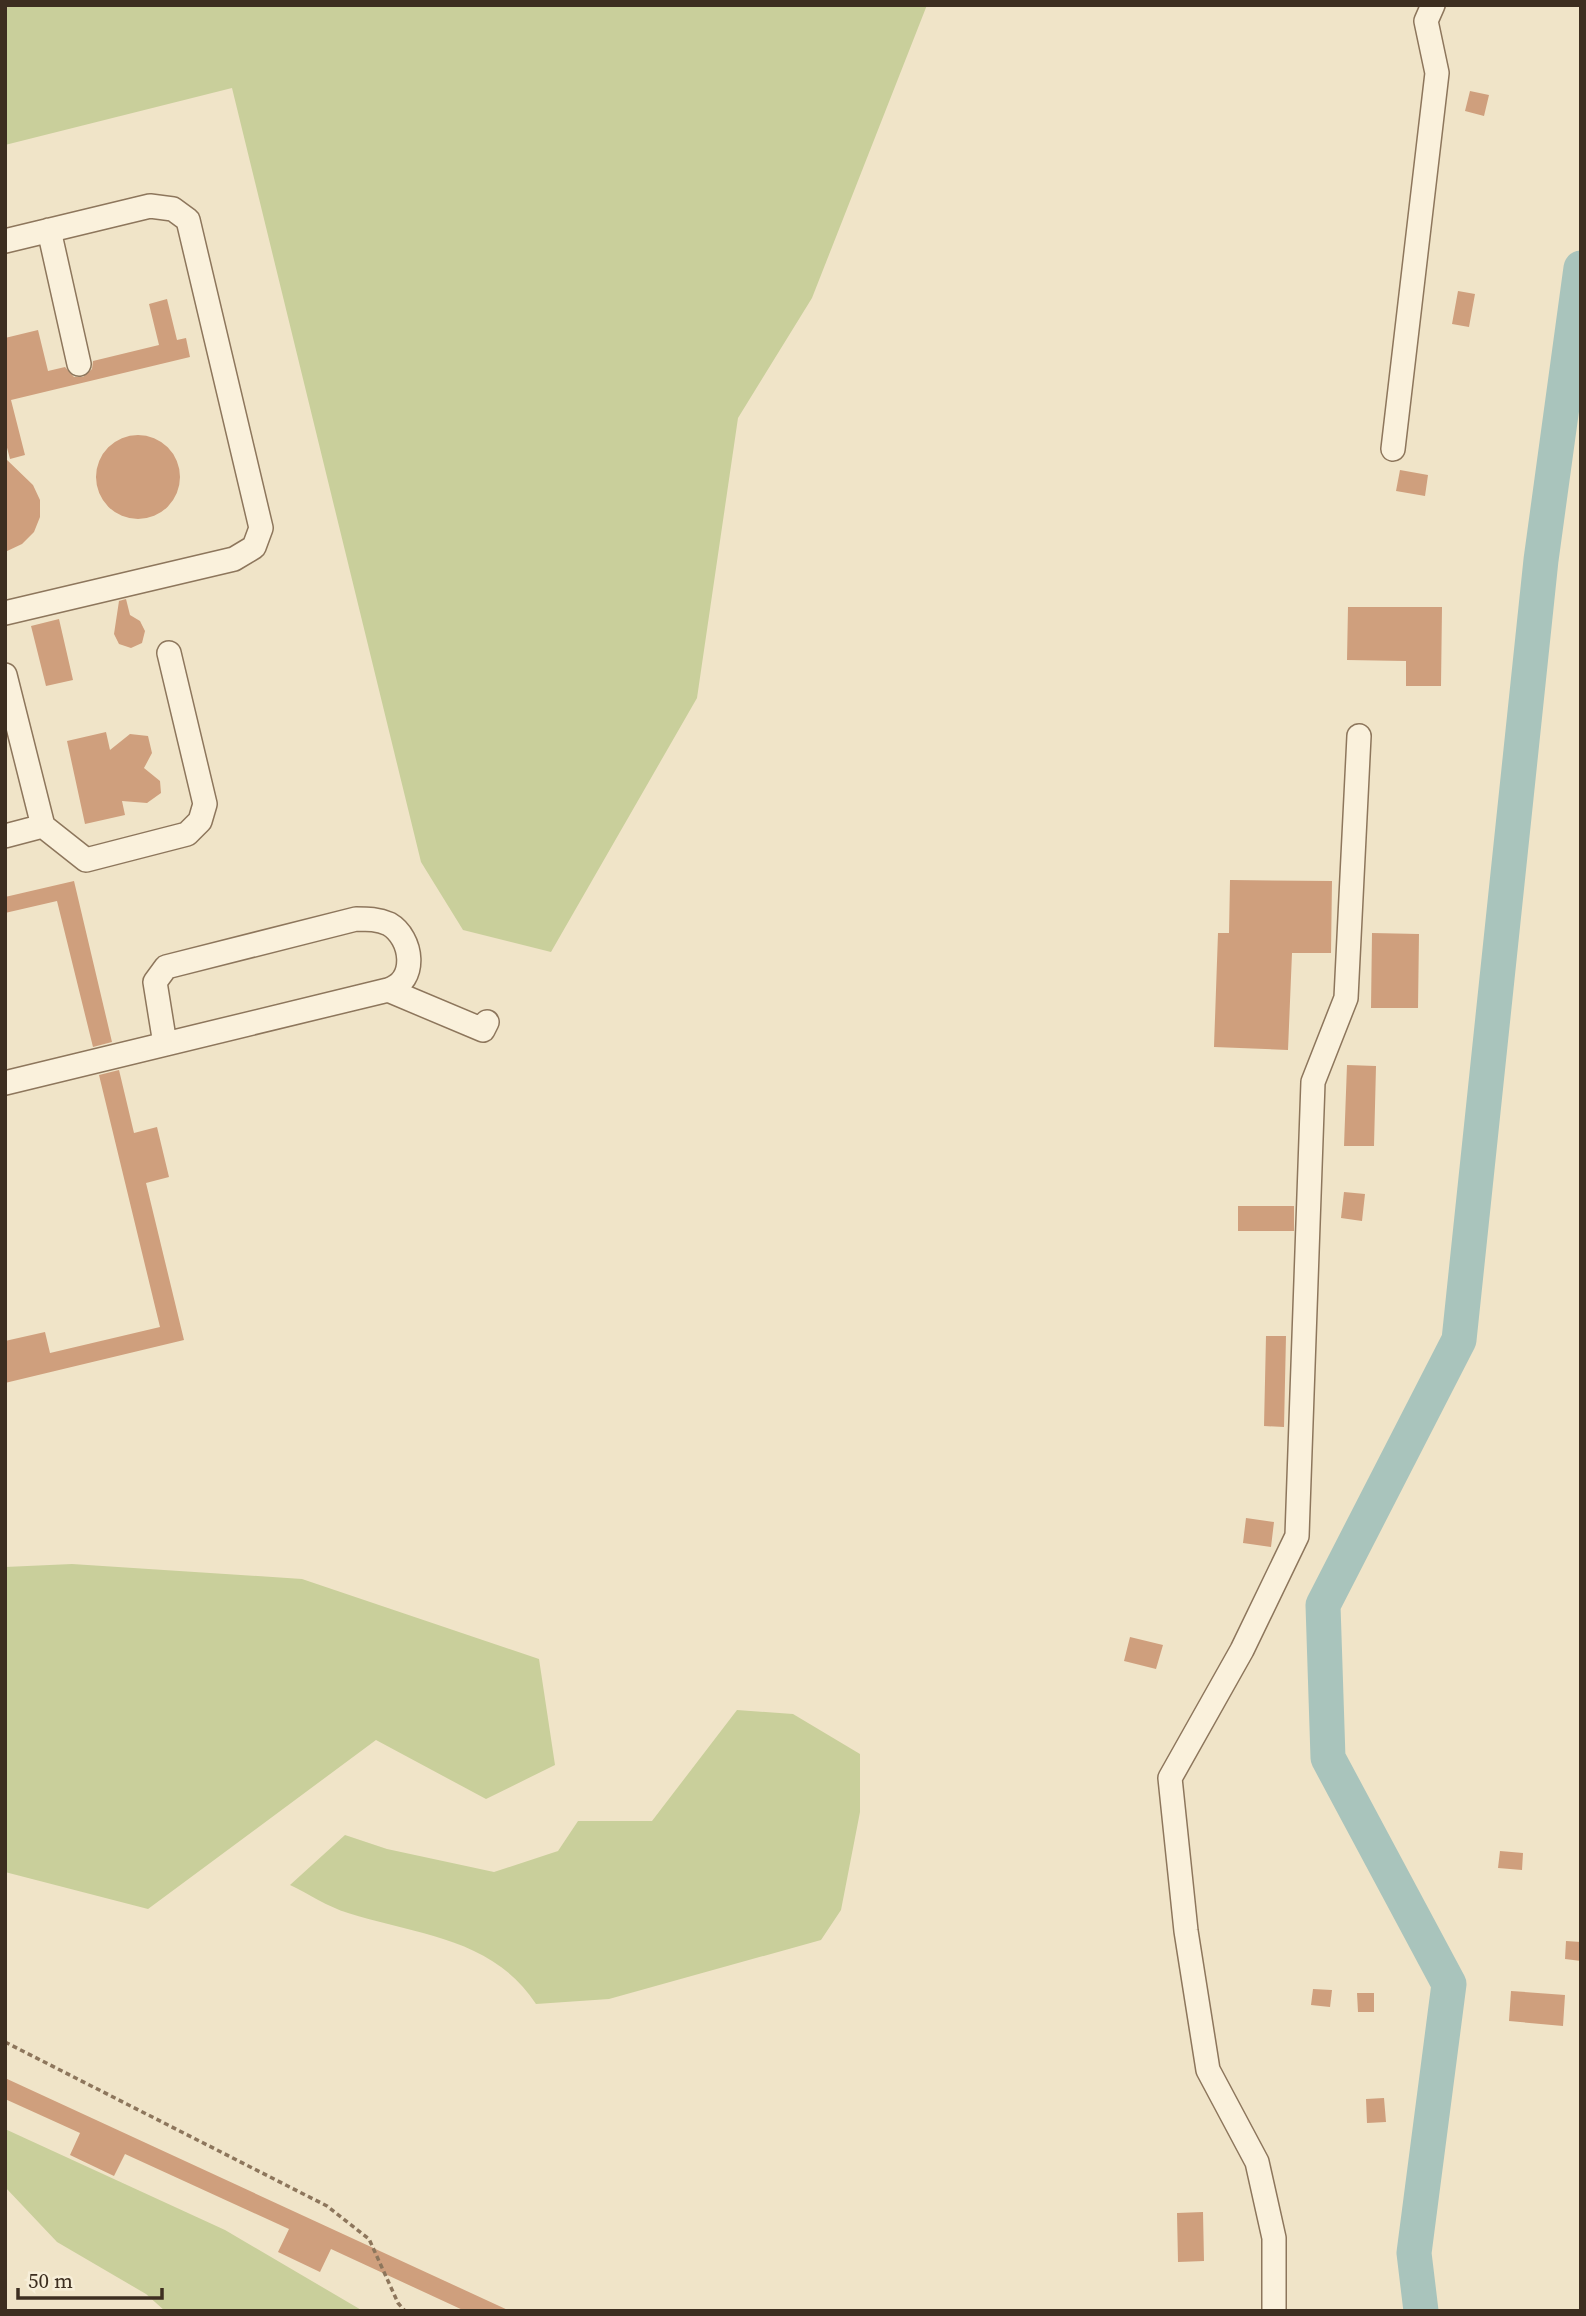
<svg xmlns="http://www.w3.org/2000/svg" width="1586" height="2316" font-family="'Source Serif 4',serif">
<rect width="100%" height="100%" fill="#f0e4c8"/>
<path fill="#c9cf9b" d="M5,5H927L812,298L738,418L697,698L551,952L463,930L421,862L232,88L5,145Z
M72,1564L302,1579L539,1659L555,1765L486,1799L376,1740L148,1909L5,1872V1567Z
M737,1710L793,1714L860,1754V1812L841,1910L821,1940L609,1999L536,2004C492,1937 417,1935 348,1913C328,1907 309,1894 290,1885L345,1835L387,1849L494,1872L558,1851L578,1821H652Z
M5,2129L225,2230L363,2311H165L146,2294L57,2242L5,2187Z"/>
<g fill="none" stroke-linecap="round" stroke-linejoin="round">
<path stroke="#a9c4bc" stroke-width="35" d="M1421,2311L1414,2253L1449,1984L1328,1758L1323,1605L1459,1340L1541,560L1581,268"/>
</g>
<path fill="#cf9f7d" d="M1470,91L1489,95L1484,116L1465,111Z
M1458,291L1475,294L1469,327L1452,324Z
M167,299L177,340L186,338L190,357L11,400L25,455L10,459L5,440V338L38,330L48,371L65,367L74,377H83L92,369L93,361L159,345L149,304Z
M96 477a42 42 0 1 1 84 0a42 42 0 1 1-84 0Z
M5,458L33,485L40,500V517L34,532L22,544L5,552Z
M1400,470L1428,475L1425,496L1396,491Z
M126,599L130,615L140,621L145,631L142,643L131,648L119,644L114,634L119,601Z
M1348,607H1442L1441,686H1406V661L1347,660Z
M59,619L73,680L46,686L31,626Z
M106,732L110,750L130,734L148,736L152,753L144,768L160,781L161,793L147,803L122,801L125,815L85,824L67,741Z
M1230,880L1332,881L1331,953H1292L1288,1050L1214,1047L1218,933H1229Z
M74,881L112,1042L93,1047L57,901L5,913V897Z
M1372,933L1419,934L1418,1008H1371Z
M1347,1065L1376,1066L1374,1146H1344Z
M119,1070L134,1133L157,1127L169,1177L146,1183L184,1340L5,1383V1341L45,1332L50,1353L160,1327L99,1075Z
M1344,1192L1365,1194L1362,1221L1341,1218Z
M1238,1206H1294V1231H1238Z
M1266,1336H1286L1284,1427L1264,1426Z
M1246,1518L1274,1522L1271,1547L1243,1543Z
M1130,1637L1163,1645L1156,1669L1124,1661Z
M1500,1851L1523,1853L1522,1870L1498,1868Z
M1566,1941L1581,1942V1961L1565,1959Z
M1313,1989L1332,1990L1330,2007L1311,2005Z
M1511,1991L1565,1995L1563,2026L1509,2021Z
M1357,1993H1374V2012H1358Z
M5,2078L510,2311H465L331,2249L320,2272L278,2252L289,2229L125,2154L114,2176L70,2155L80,2133L5,2099Z
M1384,2098L1386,2122L1367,2123L1366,2099Z
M1203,2212L1204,2261L1178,2262L1177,2213Z"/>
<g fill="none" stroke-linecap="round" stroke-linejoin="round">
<defs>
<path id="minor" d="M49,230L79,364
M5,241L150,206L173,209L188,220L261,528L254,547L234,559L5,613
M1393,449L1437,73L1426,21L1433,5
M5,675L43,826
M5,836L43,826L86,860L187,834L200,821L205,804L169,653
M388,990L483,1030L487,1022
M5,1083L388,990C418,981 413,938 389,924C378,919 368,919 356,919L166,967L155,982L165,1044
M1274,2311V2238L1257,2162L1208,2070L1186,1931L1170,1778L1242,1650L1297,1536L1313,1082L1346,998L1359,736"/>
</defs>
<use href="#minor" stroke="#8d765c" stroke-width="26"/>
<path stroke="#8d765c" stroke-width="3.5" stroke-dasharray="5 3.5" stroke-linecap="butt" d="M5,2042L327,2206L369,2239L398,2303L405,2311"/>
<use href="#minor" stroke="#faf1dc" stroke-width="23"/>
</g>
<rect width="1586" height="2316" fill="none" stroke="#3d2e20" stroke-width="14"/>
<path d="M18 2288v10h144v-10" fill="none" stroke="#3d2e20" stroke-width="3.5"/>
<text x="28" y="2288" font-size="21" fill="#3d2e20" stroke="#f7eed8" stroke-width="5" paint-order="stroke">50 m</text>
</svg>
